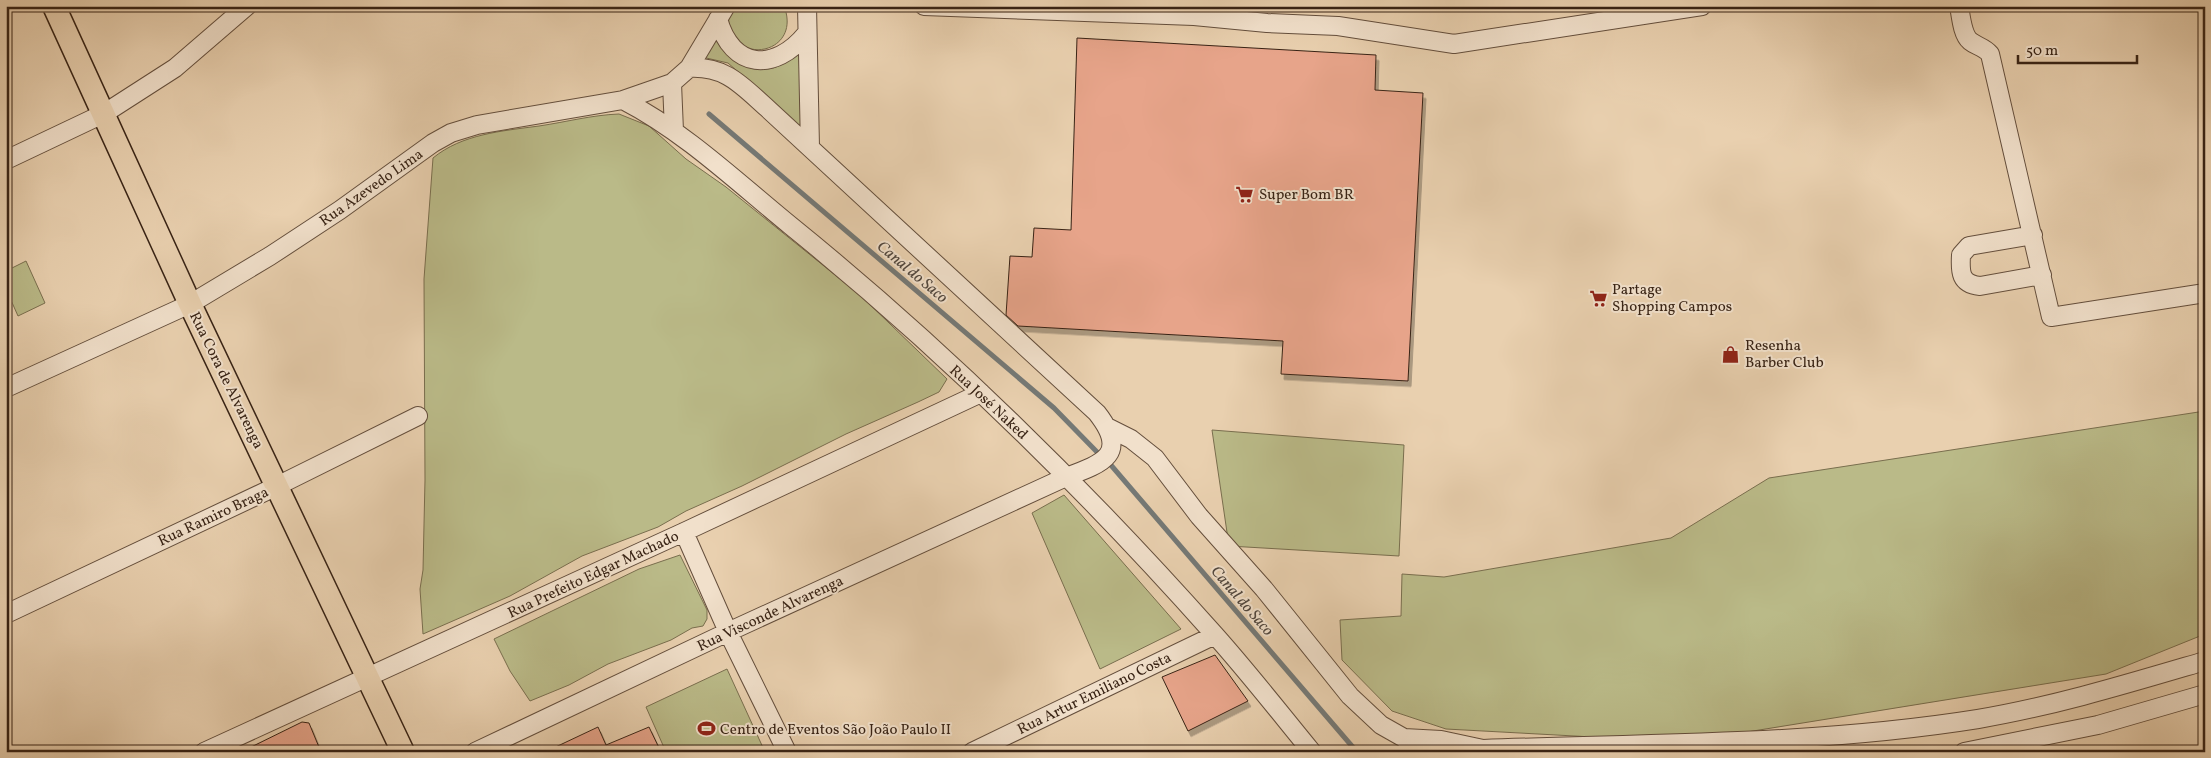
<svg xmlns="http://www.w3.org/2000/svg" width="2211" height="758" font-family="Vollkorn,serif">
<defs>
<filter id="shadow"><feDropShadow dx="3" dy="5.5" stdDeviation="0" flood-color="#0004"/></filter>
</defs>
<rect width="100%" height="100%" fill="#e9d0af"/>
<filter id="stains"><feTurbulence type="fractalNoise" baseFrequency=".004" numOctaves="4"/><feColorMatrix values="0 0 0 0 .2 0 0 0 0 .09 0 0 0 0 .02 0 0 0 .5 -.17"/></filter>
<radialGradient id="worn" r=".72"><stop offset=".6" stop-color="#630" stop-opacity="0"/><stop offset="1" stop-color="#630" stop-opacity=".3"/></radialGradient>
<path fill="#baba88" stroke="#796e4e" d="M733,6H784C802,52 738,67 729,25C728,19 729,12 733,6Z
M715,37C726,57 745,72 769,69C779,68 792,57 801,53L804,130L728,63L702,57Z
M619,114L649,126L686,159L726,187L860,295L947,379L939,392L918,402L846,434L742,486L686,511L658,527L582,556L510,596L423,634L420,589L423,570L425,480L424,279L433,158C462,134 502,131 539,126C566,122 592,115 619,114Z
M26,261L45,303L18,316L6,289V271Z
M2205,411V634L2106,674L1685,742L1446,729L1392,711L1342,660L1340,620L1401,616L1402,574L1444,577L1671,538L1769,478Z
M1212,430L1404,445L1399,556L1229,546Z
M1064,495L1181,629L1100,669L1032,513Z
M680,555L707,610V619L703,626L692,628L671,640L608,664L569,685L530,701L510,671L494,639L639,569Z
M727,669L765,752H666L646,707Z"/>
<g fill="none" stroke-linecap="round" stroke-linejoin="round">
<path stroke="#757976" stroke-width="5" d="M709,114L1054,408L1097,452
M1110,464L1357,752"/>
</g>
<path fill="#e7a48a" stroke="#382315" filter="url(#shadow)" d="M1077,38L1376,55L1375,90L1423,93L1408,381L1281,374L1283,341L1018,326L1006,315L1010,256L1032,257L1034,228L1071,230Z
M1215,655L1248,701L1188,731L1162,677Z
M302,722L309,723L321,752H241Z
M598,727L606,745L649,727L661,752H545Z"/>
<g fill="none" stroke-linecap="round" stroke-linejoin="round">
<defs>
<path id="minor" d="M807,6L810,147
M924,6L1194,16L1267,23L1338,26L1454,44L1702,6
M1959,6C1961,16 1962,34 1970,41C1976,46 1984,47 1990,54L2051,317L2205,293
M718,19C732,70 775,72 806,34
M672,83L674,131
M623,100C685,132 737,182 791,226C943,349 1084,488 1214,634C1248,672 1280,713 1312,752
M6,160L105,113L175,68L247,6
M2033,235L1969,246L1961,255C1960,272 1960,284 1980,286L2042,275
M6,388L190,304L270,256L340,210L433,143L451,133L477,125L623,100L672,83L689,68L726,6
M1109,428L1131,439L1155,458L1199,516L1264,589L1350,696L1381,725L1404,738L1416,752
M684,532L728,632L787,752
M6,614L277,486L418,416
M1404,738L1441,740L1483,749C1648,743 1815,745 1978,719C2055,706 2130,683 2205,661
M204,752L684,532L981,393
M475,752L728,632L1066,477C1104,463 1129,454 1097,413L767,108C741,85 726,66 689,68
M972,752L1215,635
M1964,752L2098,725L2205,694"/>
<path id="major" d="M54,6L190,304L403,752"/>
</defs>
<use href="#minor" stroke="#644e3c" stroke-width="20"/>
<use href="#major" stroke="#382315" stroke-width="25"/>
<use href="#minor" stroke="#f1e0cb" stroke-width="18"/>
<use href="#major" stroke="#e9d0af" stroke-width="22"/>
</g>
<defs>
<symbol id="supermarket-bare" viewBox="-9 -9 18 18"><path d="M-6-5.5h2.5l.6 2H6L4.5 2H-2.5L-4.4-4H-6ZM-1.5 3.2a1.3 1.3 0 1 0 .1 0ZM3 3.2a1.3 1.3 0 1 0 .1 0Z" fill="#8f2418" stroke="#f1e0cb" stroke-width="2.5" paint-order="stroke"/></symbol>
<symbol id="shop-bare" viewBox="-9 -9 18 18"><path d="M-5-2.5h2.3a2.7 3.5 0 0 1 5.4 0H5L5.5 6h-11ZM-1.5-2.5h3a1.5 2.3 0 0 0-3 0Z" fill="#8f2418" stroke="#f1e0cb" stroke-width="2.5" paint-order="stroke"/></symbol>
<symbol id="stadium-bare" viewBox="-9 -9 18 18"><path d="M0-5a6.5 5 0 1 0 0 10a6.5 5 0 1 0 0-10ZM-3.5-1.8h7v3.6h-7Z" fill="#8f2418" stroke="#f1e0cb" stroke-width="2.5" paint-order="stroke"/></symbol>
</defs>
<g fill-rule="evenodd">
<use href="#supermarket-bare" x="1232" y="182" width="25" height="25"/>
<use href="#supermarket-bare" x="1586" y="286" width="25" height="25"/>
<use href="#shop-bare" x="1718" y="342" width="25" height="25"/>
<use href="#stadium-bare" x="694" y="716" width="25" height="25"/>
</g>
<g text-anchor="middle" stroke-width="4" stroke-linejoin="round" paint-order="stroke">
<g font-size="15" fill="#382315" stroke="#f1e0cb">
<text transform="translate(371 187) rotate(-35)" y="5">Rua Azevedo Lima</text>
<text transform="translate(227 380) rotate(64)" y="5">Rua Cora de Alvarenga</text>
<text transform="translate(989 402) rotate(43)" y="5">Rua José Naked</text>
<text transform="translate(213 516) rotate(-25)" y="5">Rua Ramiro Braga</text>
<text transform="translate(593 574) rotate(-25)" y="5">Rua Prefeito Edgar Machado</text>
<text transform="translate(770 613) rotate(-25)" y="5">Rua Visconde Alvarenga</text>
<text transform="translate(1094 693) rotate(-26)" y="5">Rua Artur Emiliano Costa</text>
</g>
<g font-size="15" fill="#382315" stroke="#f1e0cb" text-anchor="start">
<text x="1259" y="199">Super Bom BR</text>
<text x="1612" y="294">Partage<tspan x="1612" dy="17">Shopping Campos</tspan></text>
<text x="1745" y="350">Resenha<tspan x="1745" dy="17">Barber Club</tspan></text>
<text x="720" y="734">Centro de Eventos São João Paulo II</text>
</g>
<g font-size="16" font-style="italic" fill="#51473e" stroke="#f1e0cb">
<text transform="translate(913 271) rotate(40)" y="6">Canal do Saco</text>
<text transform="translate(1243 600) rotate(49)" y="6">Canal do Saco</text>
</g>
</g>
<rect width="2211" height="758" fill="none" stroke="#e9d0af" stroke-width="25"/>
<rect x="8" y="8" width="2196" height="743" fill="none" stroke="#382315" stroke-width="2.5"/>
<rect x="12" y="12" width="2186" height="733" fill="none" stroke="#382315"/>
<path d="M2018 55v8h119v-8" fill="none" stroke="#382315" stroke-width="2.5"/>
<text x="2026" y="55" font-size="15" fill="#382315" stroke="#f1e0cb" stroke-width="4" paint-order="stroke">50 m</text>
<rect width="100%" height="100%" filter="url(#stains)"/>
<rect width="100%" height="100%" fill="url(#worn)"/>
</svg>
